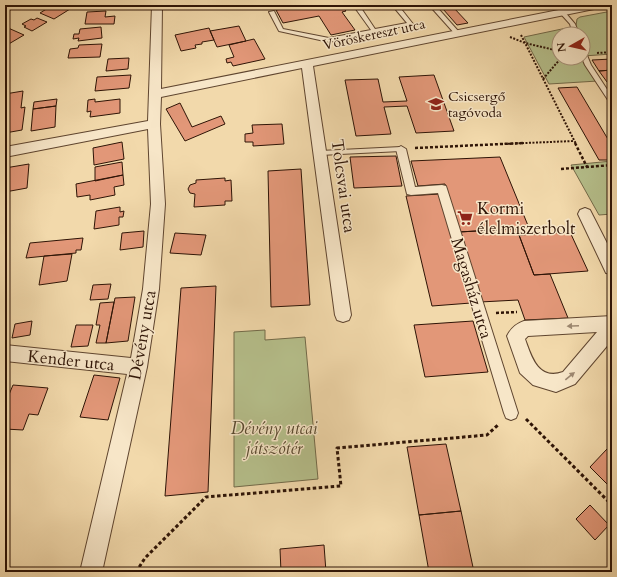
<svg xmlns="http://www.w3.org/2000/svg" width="617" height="577" font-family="Cardo,serif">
<rect width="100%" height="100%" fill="#f2d9ab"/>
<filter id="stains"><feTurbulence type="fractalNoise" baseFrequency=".005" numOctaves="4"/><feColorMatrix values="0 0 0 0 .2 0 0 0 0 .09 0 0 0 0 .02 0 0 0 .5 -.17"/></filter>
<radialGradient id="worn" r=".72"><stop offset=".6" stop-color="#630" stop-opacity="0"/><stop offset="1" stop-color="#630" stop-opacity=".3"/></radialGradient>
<path fill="#b6c08c" stroke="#726a49" d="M612,11V54L583,56V34H559V58H582L598,81L549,84L524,37L576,26L577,19L580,17Z
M612,161V214L599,215L571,165Z
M265,330V340L305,337L318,479L234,487V332Z"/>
<path fill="#e29778" stroke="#2e1406" d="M53,5H61L70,9L54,19L40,13Z
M305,5H341L346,11L342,12L355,30L331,35L319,16L283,23L276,10Z
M453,7L468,23L457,25L443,9Z
M106,11L105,17L115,16L114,24H85L87,12Z
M37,18L47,22L32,31L24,27L26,26L22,24L31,19L34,20Z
M239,26L246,41L217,47L210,31Z
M5,27H6L24,35L7,45L5,44Z
M101,27L102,38L78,41L79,38L73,39L74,34H79L80,29Z
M209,28L214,40L202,42V44L195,45L196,48L181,51L175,35Z
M254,39L265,59L233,66L231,62L227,63L226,59L234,57L229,45Z
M102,44L100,57L68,58L70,49L78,48L79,45Z
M129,58L128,69L106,71L108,59Z
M612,59V70L599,71L592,60Z
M612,70V81L607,82L599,71Z
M131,75L129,88L95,91L97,77Z
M434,75L454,131L416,133L407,106L384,107L391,134L356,136L345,80L378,79L383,102L407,101L399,77Z
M577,87L612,146V160H599L558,88Z
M23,91L21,108L25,107L22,130L5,133V94Z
M57,99L56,106L33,109L34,102Z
M95,99V102L120,99V113L90,117L91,111L87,112L88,100Z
M180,103L192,127L221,116L225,124L185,141L166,109Z
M56,106L55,127L31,131L33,109Z
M282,124L284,144L253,146V142H245V134L253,133L252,125Z
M122,142L124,159L94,165L93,148Z
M396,156L402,186L354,188L350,157Z
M500,157L529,228L459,232L445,184L418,186L411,161Z
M122,162L123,175L95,181V167Z
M29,164L27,188L5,192V168Z
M301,169L310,305L271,307L268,171Z
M123,175L124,185L114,187L115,195L90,200V195L77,197L76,184Z
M225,178V181L231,180L232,201H225V205L194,207L195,194L190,193L188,189L190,185L196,183V180Z
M440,194L471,303L432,306L406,196Z
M120,207V212L124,211L123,217H119V225L94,229L96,211Z
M529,228L532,234L519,235L534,275L550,274L568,318L525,320L518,300L480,302L459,232Z
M144,231L143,247L120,250L122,233Z
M570,232L588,271L534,275L519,235Z
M175,233L206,235L201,255L170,253Z
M83,238L81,250H76V253L26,258L30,243Z
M72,254L67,281L39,285L44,256Z
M111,284L108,299L90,300L93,285Z
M216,286L208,492L165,496L181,288Z
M135,297L128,341L106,343L115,298Z
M114,302L106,343H96L100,325H96L100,303Z
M32,321L30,335L12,338L15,324Z
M473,321L488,372L425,377L414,325Z
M76,325H93L88,346L71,347Z
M94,375L120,378L108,420L80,417Z
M13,385L48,388L38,415L29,414L23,430L5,429V404Z
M446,444L461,511L419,515L407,447Z
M607,449L612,453V489L590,467Z
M590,505L609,525L595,540L576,519Z
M461,511L474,572H429L419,515Z
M324,545L326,572H281L280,549Z"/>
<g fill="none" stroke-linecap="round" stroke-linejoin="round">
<defs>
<path id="service" d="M353,5H359L375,29L407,23L392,5H398L413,24L329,42L279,31L269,12L274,11L283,29L329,38L371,30Z
M429,5H435L459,32V34H455Z
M475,5H499L483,9Z
M560,11H564L575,24L579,34H573L570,24L560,13Z
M583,51L586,53L591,65L612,97V104L610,103L585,65L582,58Z
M401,147L404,149L401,151L320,155L317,153L320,151Z"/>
<path id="pedestrian" d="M401,146L406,149L415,187L442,185L446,186L447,189L518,413L516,418L511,420L506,418L504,413L438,193L411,195L407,194L396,149Z"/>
<path id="minor" d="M5,5H18L5,12Z
M152,5H162L161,89L584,5H604L599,8L313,66L351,315L349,320L343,322L337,320L335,315L302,68L161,97L160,124L165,204L159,289L147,367L102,572H80L127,374L5,361V345L131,358L143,289L151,204L148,129L5,157V147L148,121Z
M585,208L590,210L612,253V274L606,273L578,214L580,210Z
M612,316V340L575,384L556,392L533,385L520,373L507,336C511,328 516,324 524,321ZM597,332L563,372C538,381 531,356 525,339L528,336Z"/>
</defs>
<use href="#service" stroke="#5f452f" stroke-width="2"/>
<use href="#pedestrian" stroke="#5f452f" stroke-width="2"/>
<use href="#minor" stroke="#5f452f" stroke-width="2"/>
<path stroke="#2e1406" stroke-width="2" stroke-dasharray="2 1.5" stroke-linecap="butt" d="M521,35L576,144
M510,37L525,43L559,51
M597,53L612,52
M543,79L561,58
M501,144L574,141"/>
<path stroke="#2e1406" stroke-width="2.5" stroke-dasharray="3 2" stroke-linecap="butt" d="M575,143L587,167
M415,148L524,143
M561,169L612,165
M496,313L517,312"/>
<path stroke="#2e1406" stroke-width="3" stroke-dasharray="3.5 2.5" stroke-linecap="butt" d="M526,419L612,505
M136,572L145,558L206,497L341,486L337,448L487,435L499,424"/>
<use href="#service" fill="#f7e6c8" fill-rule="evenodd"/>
<use href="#pedestrian" fill="#f7e6c8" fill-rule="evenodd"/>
<use href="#minor" fill="#f7e6c8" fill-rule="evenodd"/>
</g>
<defs><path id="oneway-solid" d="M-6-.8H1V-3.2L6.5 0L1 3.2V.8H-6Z"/></defs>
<g fill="#9d8871">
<use href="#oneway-solid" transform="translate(573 326) rotate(177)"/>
<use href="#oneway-solid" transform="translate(570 376) rotate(-39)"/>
</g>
<defs>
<symbol id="school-bare" viewBox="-9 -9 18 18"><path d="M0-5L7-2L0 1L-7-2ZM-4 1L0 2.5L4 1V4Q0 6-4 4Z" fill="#8f2418" stroke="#f7e6c8" stroke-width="2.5" paint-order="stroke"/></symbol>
<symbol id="supermarket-bare" viewBox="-9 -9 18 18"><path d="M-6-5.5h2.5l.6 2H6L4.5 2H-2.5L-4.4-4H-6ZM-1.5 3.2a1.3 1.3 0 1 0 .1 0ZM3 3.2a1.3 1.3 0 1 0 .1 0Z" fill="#8f2418" stroke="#f7e6c8" stroke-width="2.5" paint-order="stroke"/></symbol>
</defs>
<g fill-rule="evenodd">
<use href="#school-bare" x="425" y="93" width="22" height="22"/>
<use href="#supermarket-bare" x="454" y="207" width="22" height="22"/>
</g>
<g text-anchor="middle" stroke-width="3" stroke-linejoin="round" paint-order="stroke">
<g font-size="14" fill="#2e1406" stroke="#f7e6c8">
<text transform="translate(374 34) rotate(-12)" y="5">Vöröskereszt utca</text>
</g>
<g font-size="14" fill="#2e1406" stroke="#f7e6c8" text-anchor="start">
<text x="448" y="101">Csicsergő<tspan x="448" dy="16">tagóvoda</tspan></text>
</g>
<g font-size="17" fill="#2e1406" stroke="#f7e6c8">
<text transform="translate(344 186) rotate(82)" y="6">Tolcsvai utca</text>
<text transform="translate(472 288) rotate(73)" y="6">Magasház utca</text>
<text transform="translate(142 335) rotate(-80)" y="6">Dévény utca</text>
<text transform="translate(71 360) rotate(6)" y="6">Kender utca</text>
</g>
<g font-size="17" fill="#2e1406" stroke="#f7e6c8" text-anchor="start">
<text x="477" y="214">Kormi<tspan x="477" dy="20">élelmiszerbolt</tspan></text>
</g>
<g font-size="17" font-style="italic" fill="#57482e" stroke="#f7e6c8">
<text x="274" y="434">Dévény utcai<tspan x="274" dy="20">játszótér</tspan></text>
</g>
</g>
<rect width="617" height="577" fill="none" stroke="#f2d9ab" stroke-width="20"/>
<rect x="6" y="6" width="605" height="565" fill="none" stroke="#2e1406" stroke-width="2"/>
<rect x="10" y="10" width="597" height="557" fill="none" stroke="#2e1406"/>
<g transform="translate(571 46) rotate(262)"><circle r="19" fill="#f7e6c8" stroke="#a7927a"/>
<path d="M0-3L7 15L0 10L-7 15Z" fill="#8f2418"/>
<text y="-6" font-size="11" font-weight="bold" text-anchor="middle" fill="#2e1406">N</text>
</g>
<rect width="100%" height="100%" filter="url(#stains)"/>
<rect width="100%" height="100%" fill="url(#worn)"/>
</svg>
